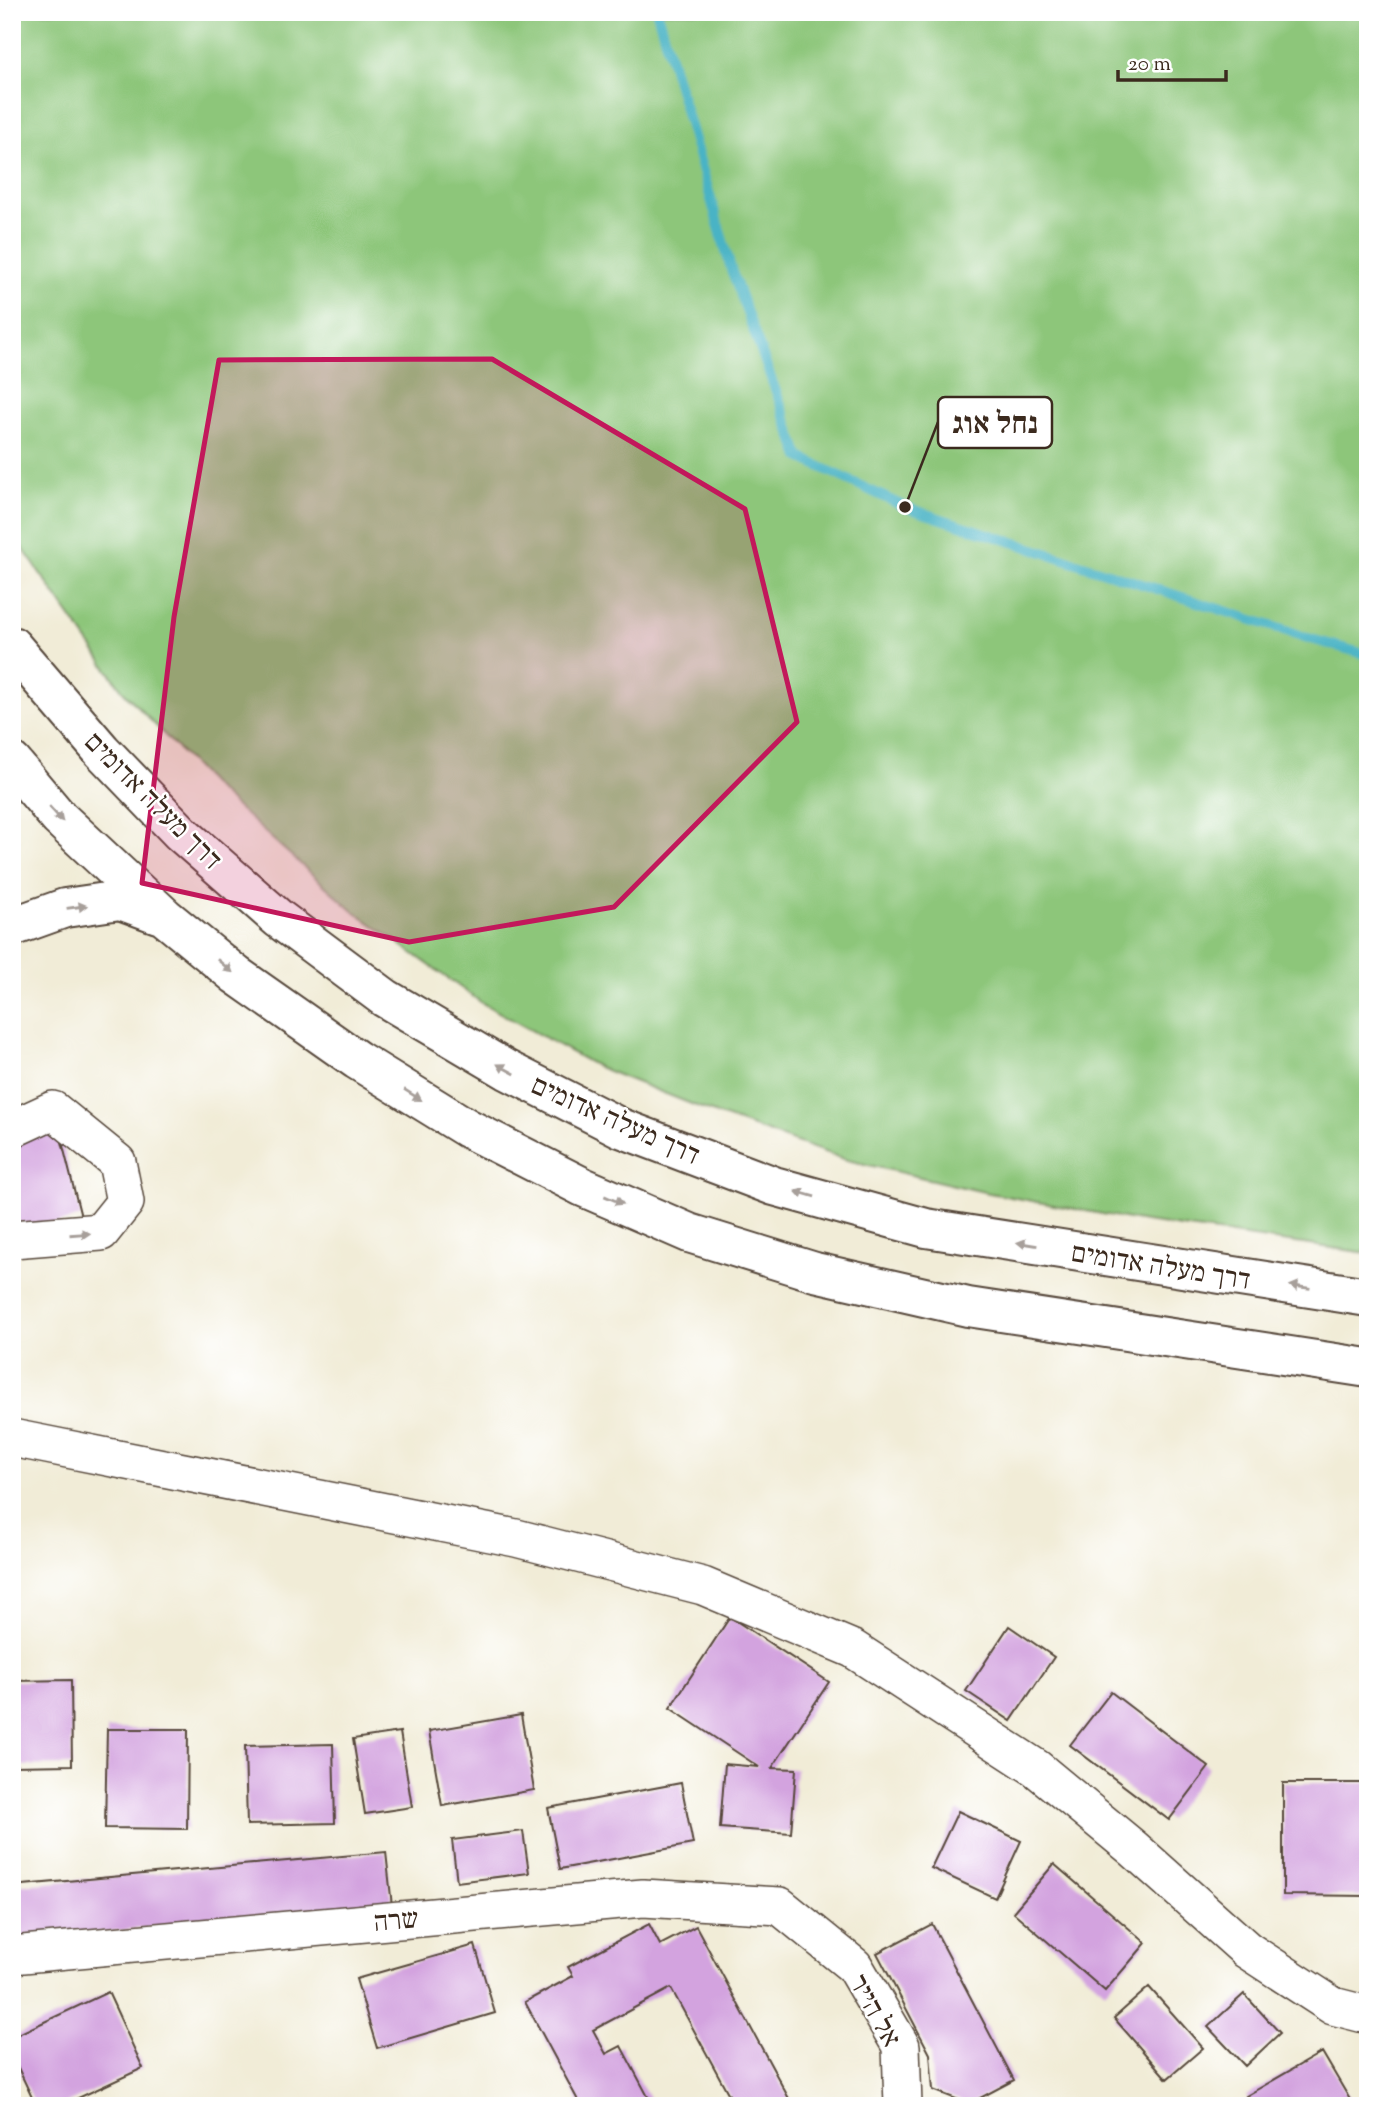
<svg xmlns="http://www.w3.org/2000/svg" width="1380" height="2118" font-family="'Sorts Mill Goudy','Frank Ruhl Libre',serif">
<rect width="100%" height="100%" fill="#fff"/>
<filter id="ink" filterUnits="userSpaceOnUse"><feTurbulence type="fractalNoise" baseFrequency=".0143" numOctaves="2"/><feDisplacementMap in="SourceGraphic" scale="14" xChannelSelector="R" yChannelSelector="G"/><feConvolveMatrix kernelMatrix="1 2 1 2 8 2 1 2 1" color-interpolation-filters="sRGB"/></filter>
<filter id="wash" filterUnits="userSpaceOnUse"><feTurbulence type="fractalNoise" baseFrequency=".00686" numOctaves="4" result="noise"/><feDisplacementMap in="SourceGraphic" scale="28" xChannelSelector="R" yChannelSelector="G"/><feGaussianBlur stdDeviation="1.57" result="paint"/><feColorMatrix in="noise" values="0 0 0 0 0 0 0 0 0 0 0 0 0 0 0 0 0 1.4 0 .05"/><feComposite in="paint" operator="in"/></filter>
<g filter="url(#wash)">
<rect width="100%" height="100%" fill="#f1ecd7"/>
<path fill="#8dc67a" stroke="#64784c" stroke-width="2" d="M12,12H1368V1253L1145,1222L984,1192L847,1160L719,1115L598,1067L482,1003L351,909L213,786L122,690L12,533Z"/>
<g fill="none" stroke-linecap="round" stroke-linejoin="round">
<path stroke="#48b3c5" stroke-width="10" d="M657,12L732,272L800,457L905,507L1311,639L1368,655"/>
</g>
<g id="blocks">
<path fill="#d3a3df" d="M59,1130L81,1217L12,1235V1142Z
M730,1617L829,1682L772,1768L796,1769L791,1833L720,1828L725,1764L759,1767L670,1708Z
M1009,1626L1054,1657L1011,1721L966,1691Z
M71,1680L72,1765L12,1766V1681Z
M1111,1692L1209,1767L1169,1820L1070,1745Z
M521,1715L534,1790L442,1806L429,1731Z
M107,1729H188L187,1829L105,1828Z
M400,1732L412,1807L365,1814L353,1739Z
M333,1744L335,1823L247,1825L245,1746Z
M681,1783L693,1844L560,1869L548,1808Z
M1283,1783H1368V1896L1283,1895Z
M958,1811L1021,1841L995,1898L931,1868Z
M523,1831L529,1873L457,1882L452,1840Z
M386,1852L392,1906L12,1940V1886Z
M1054,1864L1146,1943L1105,1991L1013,1912Z
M649,1924L660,1945L696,1926L793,2106H735L671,1988L593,2030L606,2054L621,2046L653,2106H581L525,2002L573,1976L568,1967Z
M932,1924L1014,2080L969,2104L933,2090L930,2054L877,1953Z
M475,1945L495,2013L377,2048L356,1979Z
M1149,1987L1203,2048L1167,2079L1114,2018Z
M108,1992L143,2068L61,2106H36L12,2055V2037Z
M1244,1994L1280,2033L1245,2066L1208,2027Z
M1322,2052L1352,2103L1348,2106H1252L1246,2096Z"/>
</g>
</g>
<g filter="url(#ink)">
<use href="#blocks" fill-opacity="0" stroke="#56473a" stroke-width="2"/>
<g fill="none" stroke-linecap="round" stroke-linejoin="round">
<defs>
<path id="minor" d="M12,1129L53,1110L117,1162L125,1202L101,1232L12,1239
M12,1438L516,1538L703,1586L853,1649L1036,1768L1134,1849L1247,1950L1333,2006L1368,2015
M12,1955L643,1898L780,1906L854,1966L901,2046L903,2106"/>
<path id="highway" d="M12,646L102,751L181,833L279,919L385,998L507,1070L621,1128L774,1186L926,1228L1368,1297
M12,762L59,818L165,917L236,975L357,1060L467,1128L583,1187L689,1233L815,1272L968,1307L1368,1368
M12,927L65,908L120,900L158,914"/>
</defs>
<use href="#minor" stroke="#56473a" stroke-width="40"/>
<use href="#highway" stroke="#56473a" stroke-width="42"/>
<use href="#minor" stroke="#fff" stroke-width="37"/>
<use href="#highway" stroke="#fff" stroke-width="38"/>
</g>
<defs><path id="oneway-solid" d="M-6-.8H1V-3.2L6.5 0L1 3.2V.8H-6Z" transform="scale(1.75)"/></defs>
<g fill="#a79f9a">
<use href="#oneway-solid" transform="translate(56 814) rotate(48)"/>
<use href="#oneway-solid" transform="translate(77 907) rotate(-8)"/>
<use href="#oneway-solid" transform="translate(225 966) rotate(40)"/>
<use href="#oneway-solid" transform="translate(506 1069) rotate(-151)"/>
<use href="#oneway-solid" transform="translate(413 1095) rotate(32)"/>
<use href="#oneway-solid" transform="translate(805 1194) rotate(-164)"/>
<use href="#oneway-solid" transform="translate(614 1200) rotate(23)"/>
<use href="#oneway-solid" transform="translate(80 1234) rotate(-4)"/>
<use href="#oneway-solid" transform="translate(1027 1244) rotate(-171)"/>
<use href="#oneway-solid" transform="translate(1300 1287) rotate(-172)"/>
</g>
</g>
<path fill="#c2185b" fill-opacity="0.2" stroke="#c2185b" stroke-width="5" stroke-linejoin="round" d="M492,359L745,509L797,722L614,907L409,942L142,883L174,617L219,360Z"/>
<g text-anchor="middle" stroke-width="5" stroke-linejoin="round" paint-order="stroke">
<g font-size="28" fill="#3b2a1e" stroke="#fff">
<text transform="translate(154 800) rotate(45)" y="10">דרך מעלה אדומים</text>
<text transform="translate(616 1119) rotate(24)" y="10">דרך מעלה אדומים</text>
<text transform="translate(1161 1265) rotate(9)" y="10">דרך מעלה אדומים</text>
<text transform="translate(396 1919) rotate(-5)" y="10">שרה</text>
<text transform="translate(876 2010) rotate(61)" y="10">אל הייר</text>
</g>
</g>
<path fill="none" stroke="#3b2a1e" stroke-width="2.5" d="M905 507L938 422"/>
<circle fill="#3b2a1e" stroke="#fff" stroke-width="2.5" cx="905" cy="507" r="7"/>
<rect fill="#fff" stroke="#3b2a1e" stroke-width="2.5" x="938" y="397" width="114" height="51" rx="7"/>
<g font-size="30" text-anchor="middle" font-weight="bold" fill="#3b2a1e">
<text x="995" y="433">נחל אוג</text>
</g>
<rect width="1380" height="2118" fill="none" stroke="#fff" stroke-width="42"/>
<path d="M1118 70v10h108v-10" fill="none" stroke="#3b2a1e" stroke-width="3.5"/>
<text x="1128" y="70" font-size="21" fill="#3b2a1e" stroke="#ffffff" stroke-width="5" paint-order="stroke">20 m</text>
</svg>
